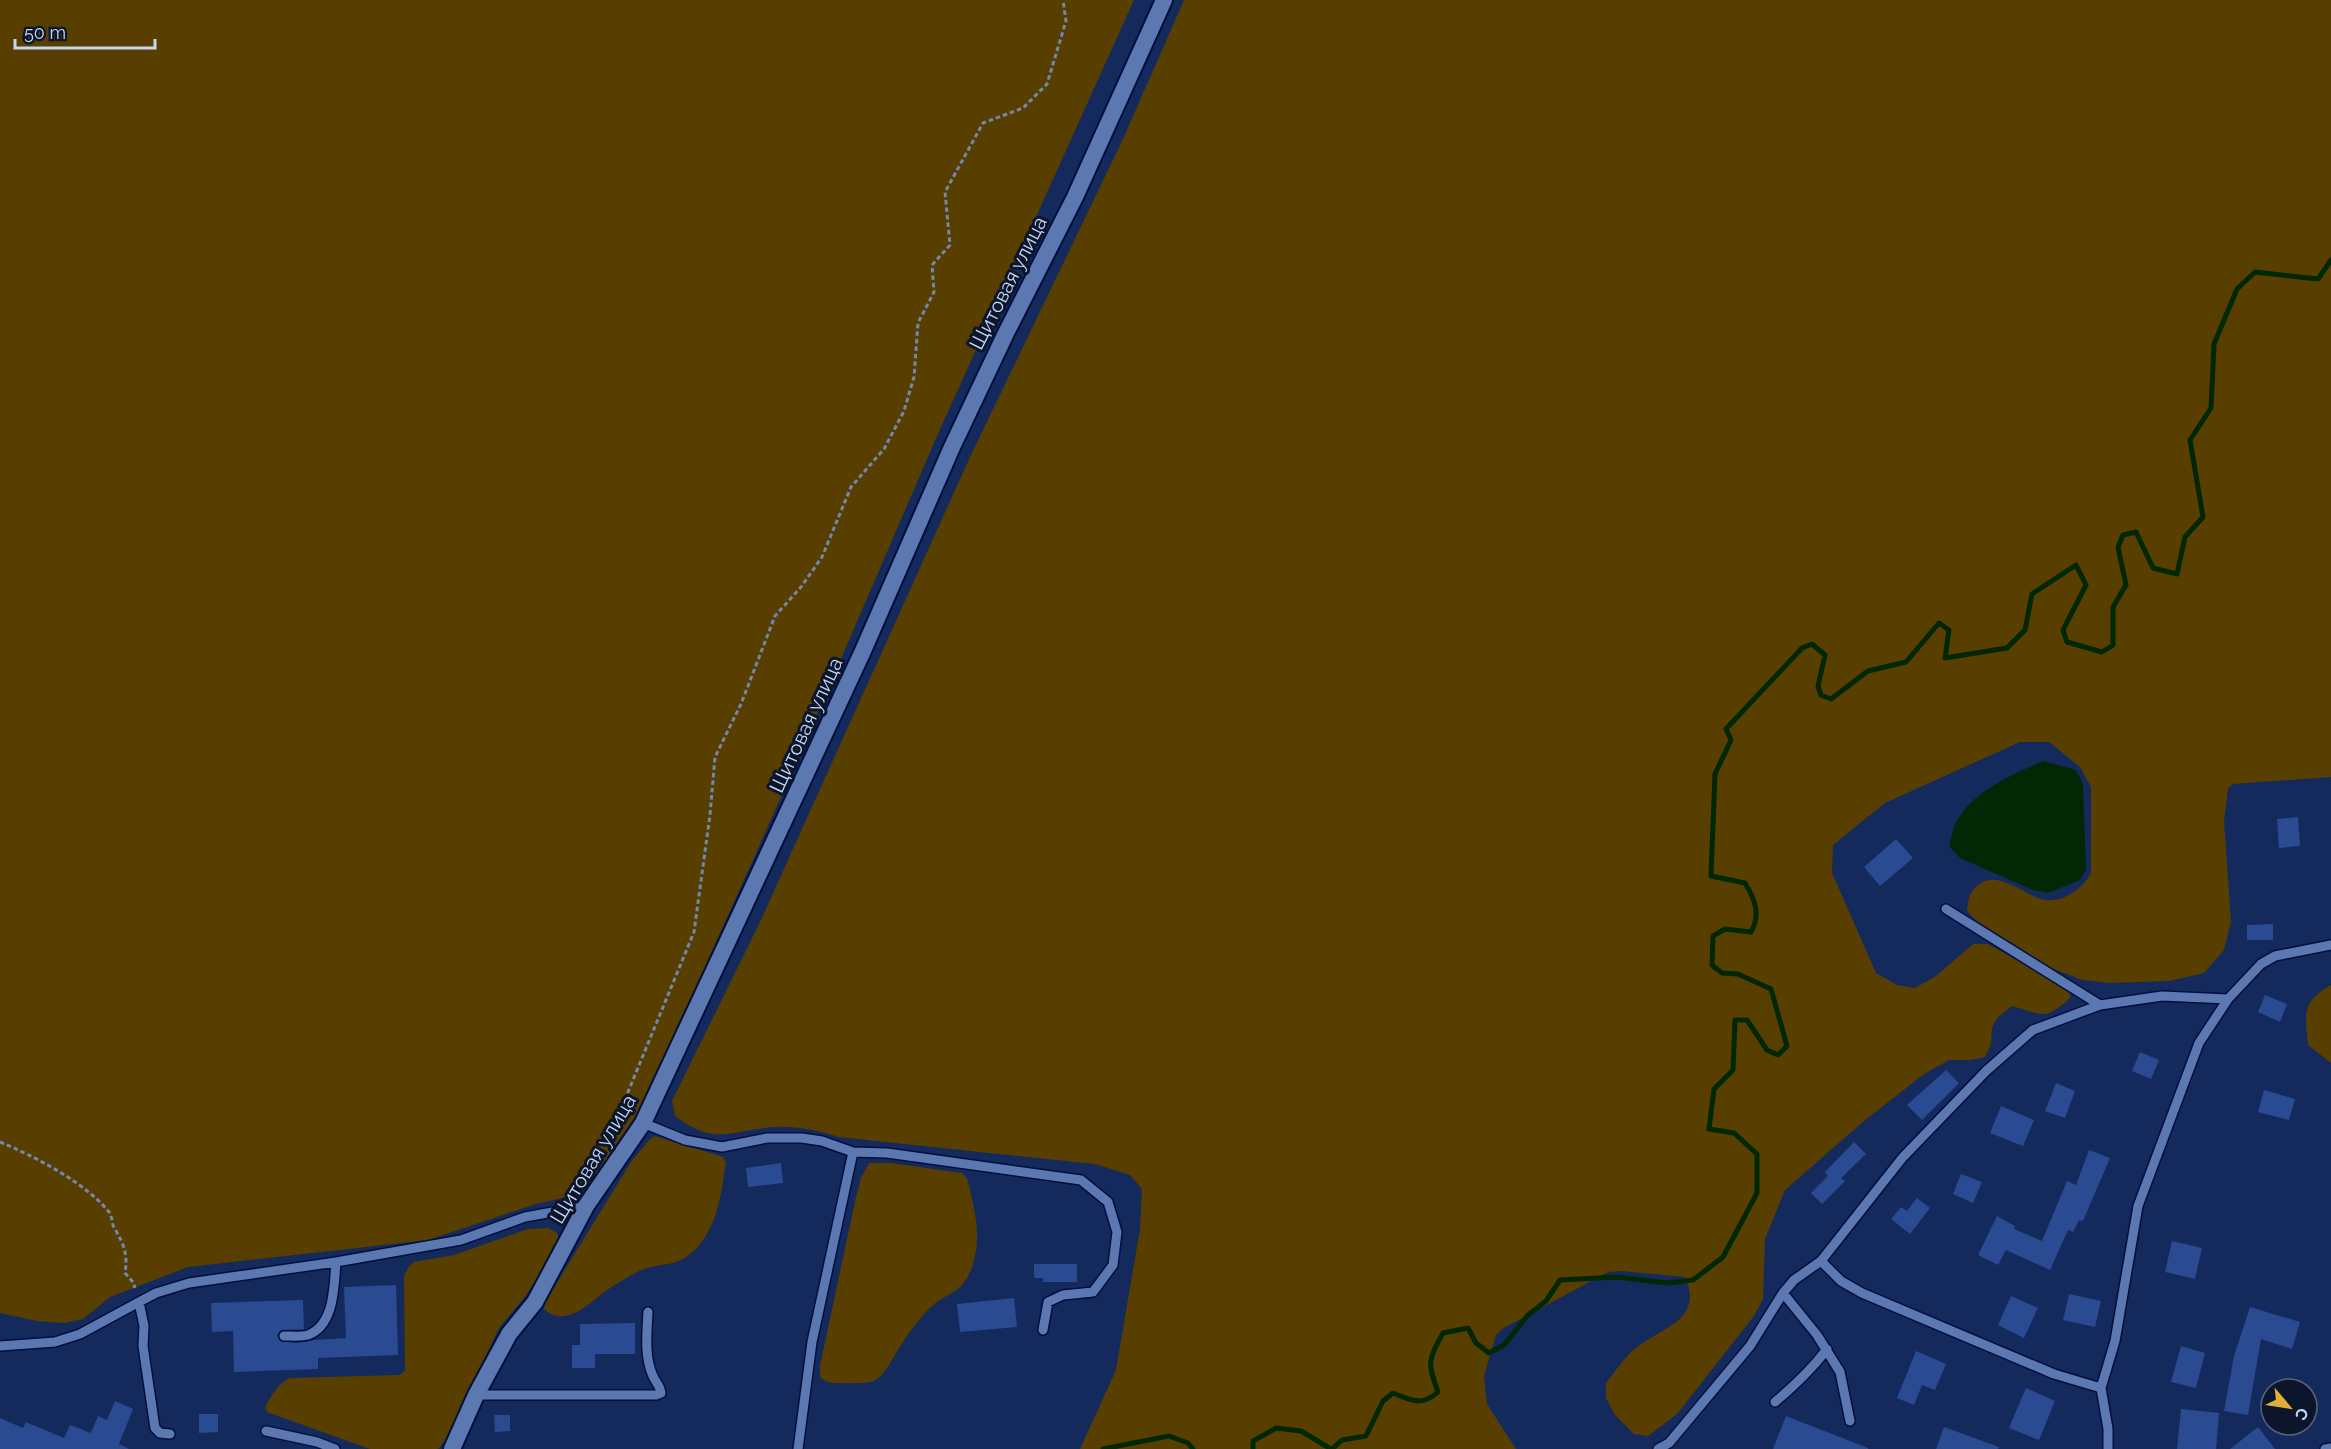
<svg xmlns="http://www.w3.org/2000/svg" width="2331" height="1449" font-family="Raleway,sans-serif">
<rect width="100%" height="100%" fill="#142a5c"/>
<path fill="#583f00" d="M0,0H1134L937,436L790,777L638,1116L587,1186L575,1195L536,1204L428,1240L188,1267L110,1297L83,1319L65,1323L37,1321L0,1313Z
M1184,0H2331V777L2233,784L2228,788L2224,821L2231,921L2224,950L2204,973L2169,981L2109,983L2083,980L2051,968L1978,922L1967,911C1968,898 1970,890 1981,883C2002,871 2025,897 2046,900C2065,902 2083,888 2091,873V787L2080,767L2049,742H2020L1885,803L1833,845L1832,873L1876,973L1897,985L1915,988L1936,976L1973,944H1988L2070,990V998C2044,1021 2044,1015 2012,1006L1997,1018L1992,1028L1991,1044L1985,1057L1970,1060H1949L1924,1074L1864,1121L1785,1190L1765,1239L1763,1299L1754,1316L1677,1414L1648,1436L1634,1434L1615,1415L1606,1398V1383C1616,1371 1626,1354 1640,1345C1667,1326 1703,1318 1685,1277L1622,1271L1608,1272L1502,1329L1496,1335L1484,1376L1487,1404L1516,1449H1080L1116,1370L1140,1229L1142,1189L1130,1175L1095,1164L839,1137C817,1130 796,1126 774,1127C730,1130 716,1147 675,1116L672,1101L760,922L970,457L1123,139Z
M2331,985V1063L2308,1045C2305,1014 2301,1002 2331,985Z
M655,1136L723,1157L726,1163C721,1192 719,1220 700,1244C678,1271 663,1260 639,1271C627,1277 614,1285 603,1293C592,1301 583,1311 569,1315C559,1318 552,1316 544,1309L545,1302L631,1162L650,1139Z
M869,1163H890L962,1173L967,1178C974,1207 982,1234 973,1264C963,1297 944,1291 926,1312C917,1322 908,1333 901,1345C892,1358 888,1372 874,1381C868,1384 835,1384 828,1382C825,1381 823,1379 820,1377V1366L856,1197L861,1178Z
M549,1228L558,1234V1244L527,1294L499,1328L445,1441L438,1449H370L267,1412L265,1407C272,1395 277,1385 289,1378L399,1375L405,1371L404,1276L409,1266L414,1262L454,1255L528,1229Z"/>
<path fill="#022704" d="M2043,761L2076,770L2083,784L2086,869L2080,880L2048,893L2033,890L1960,858L1949,846C1952,837 1953,826 1958,819C1975,790 2014,774 2043,761Z"/>
<g fill="none" stroke-linecap="round" stroke-linejoin="round">
<path stroke="#022704" stroke-width="5" d="M1103,1449L1169,1436L1188,1443L1193,1449
M1253,1449V1441L1276,1428L1301,1431L1331,1449
M1332,1449L1342,1440L1366,1436L1383,1401L1393,1393C1412,1400 1421,1407 1438,1392C1427,1362 1428,1361 1443,1333L1468,1328L1476,1343L1489,1353L1504,1345L1528,1315L1546,1301L1560,1280L1617,1277L1667,1283L1693,1280L1723,1257L1757,1193V1154L1734,1133L1709,1129L1714,1089L1733,1070L1735,1020H1747L1767,1050L1778,1055L1787,1046L1771,989L1738,974L1722,973L1712,965L1713,936L1725,929L1751,932C1761,915 1755,899 1745,883L1711,876L1715,774L1731,740L1726,729L1802,648L1812,644L1825,655L1818,686L1821,695L1831,699L1868,671L1906,662L1939,623L1949,630L1945,658L2007,648L2025,630L2032,594L2076,565L2086,585L2063,630L2067,642L2102,652L2113,645V607L2126,585L2118,547L2123,535L2136,532L2153,568L2177,574L2185,537L2203,517L2190,440L2211,408L2214,344L2237,289L2255,272L2318,279L2331,260"/>
</g>
<path fill="#2a4a91" d="M2298,817L2300,846L2279,848L2277,819Z
M1896,839L1913,858L1880,886L1864,867Z
M2273,924V940H2247V925Z
M2265,995L2287,1004L2280,1022L2258,1012Z
M2140,1052L2159,1060L2151,1079L2132,1071Z
M1946,1070L1959,1083L1922,1120L1907,1105Z
M2056,1083L2075,1091L2065,1118L2045,1111Z
M2264,1090L2295,1099L2289,1120L2258,1112Z
M2001,1106L2034,1120L2023,1146L1990,1133Z
M1854,1142L1866,1154L1841,1178L1845,1181L1822,1204L1811,1193L1828,1176L1825,1172Z
M2089,1150L2110,1158L2083,1221L2079,1220L2073,1232L2068,1230L2050,1270L2006,1250L1998,1265L1978,1255L1997,1216L2015,1226L2014,1229L2042,1241L2067,1181L2076,1185Z
M781,1163L783,1183L748,1187L746,1168Z
M1961,1174L1982,1182L1973,1203L1953,1194Z
M1917,1198L1930,1208L1910,1234L1891,1219L1901,1207L1907,1211Z
M2172,1241L2202,1248L2195,1279L2165,1272Z
M1034,1264H1077V1282H1043V1278H1034Z
M396,1285L398,1355L318,1358V1369L234,1372L233,1331L212,1332L211,1303L303,1300L304,1329L281,1330L277,1335L280,1341L299,1343L314,1340L346,1338L344,1287Z
M2069,1294L2101,1301L2095,1327L2063,1320Z
M2011,1296L2038,1308L2024,1338L1998,1325Z
M1014,1298L1017,1327L960,1332L957,1304Z
M2250,1307L2300,1322L2292,1349L2261,1339L2248,1415L2224,1411L2234,1356Z
M635,1323V1354H595V1368H572V1345H580V1324Z
M2181,1346L2205,1353L2196,1388L2171,1382Z
M1916,1351L1946,1364L1935,1390L1922,1385L1914,1405L1897,1398Z
M2026,1388L2055,1401L2039,1440L2009,1428Z
M115,1401L133,1409L119,1444L129,1449H0V1418L23,1428L26,1422L64,1438L70,1425L91,1433L98,1416L107,1420Z
M2181,1409L2219,1413L2216,1449H2177Z
M199,1414H218V1432L199,1433Z
M494,1415H510V1431L495,1432Z
M1786,1416L1868,1448V1449H1773Z
M1944,1427L1999,1447L1998,1449H1936Z
M2258,1427L2275,1449H2230Z"/>
<g fill="none" stroke-linecap="round" stroke-linejoin="round">
<defs>
<path id="service" d="M1946,909L2100,1005
M643,1123L685,1140L722,1147L767,1138H802L822,1141L853,1152L887,1153L1081,1180L1108,1202L1117,1232L1113,1265L1093,1292L1063,1295L1048,1302L1043,1330
M1821,1261L1841,1281L1862,1293L2054,1374L2101,1388L2108,1429V1449
M1783,1293L1817,1335L1840,1372L1850,1421
M139,1302L156,1293L189,1283L336,1262L461,1240L525,1217L586,1206
M284,1336C291,1336 301,1337 308,1335C335,1325 334,1285 336,1262
M0,1346L55,1342L80,1334L139,1302L144,1326L143,1346L155,1428L160,1433L170,1434
M2101,1388L2115,1341L2138,1206L2199,1043L2228,999L2261,964L2275,956L2331,945
M476,1395H656L661,1393C660,1385 656,1383 653,1376C644,1357 647,1332 648,1312
M1775,1402C1794,1386 1812,1369 1827,1349
M266,1431L317,1442L335,1449
M798,1449L812,1342L853,1152
M1658,1449L1669,1443L1750,1346L1783,1293L1794,1280L1821,1261L1903,1157L1986,1071L2033,1030L2100,1005L2162,996L2228,999
M2325,1449L2331,1448"/>
<path id="minor" d="M452,1449L476,1395L509,1334L535,1302L586,1206L643,1123L862,653L952,447L1006,333L1075,197L1164,0"/>
</defs>
<use href="#service" stroke="#010f40" stroke-width="12"/>
<use href="#minor" stroke="#010f40" stroke-width="20"/>
<path stroke="#7487af" stroke-width="3" stroke-dasharray="4.5 3" stroke-linecap="butt" d="M618,1129L623,1104L694,932L710,815L715,757L741,704L775,616L801,587L822,557L851,487L884,449L904,411L914,377L918,323L934,292L932,265L950,245L945,192L983,123L1023,108L1047,84L1066,21L1063,0
M0,1142C34,1156 86,1183 109,1212C113,1217 111,1224 115,1229C124,1245 128,1254 125,1273L133,1282L135,1288"/>
<use href="#service" stroke="#5c78b1" stroke-width="9"/>
<use href="#minor" stroke="#5c78b1" stroke-width="16"/>
</g>
<g text-anchor="middle" stroke-width="6" stroke-linejoin="round" paint-order="stroke">
<g font-size="20" fill="#c6d7f6" stroke="#0b152b">
<text transform="translate(1008 283) rotate(-63)" y="7">Щитовая улица</text>
<text transform="translate(806 725) rotate(-65)" y="7">Щитовая улица</text>
<text transform="translate(593 1159) rotate(-59)" y="7">Щитовая улица</text>
</g>
</g>
<g transform="translate(2289 1407) rotate(119)"><circle r="28" fill="#0b152b" stroke="#56637c" stroke-width="1.5"/>
<path d="M0-4.5L10 22L0 15L-10 22Z" fill="#e3ae35"/>
<text y="-9" font-size="16" font-weight="bold" text-anchor="middle" fill="#c6d7f6">С</text>
</g>
<path d="M15 39v9h140v-9" fill="none" stroke="#c6d7f6" stroke-width="3"/>
<text x="24" y="39" font-size="18" fill="#c6d7f6" stroke="#0b152b" stroke-width="4.5" paint-order="stroke">50 m</text>
</svg>
